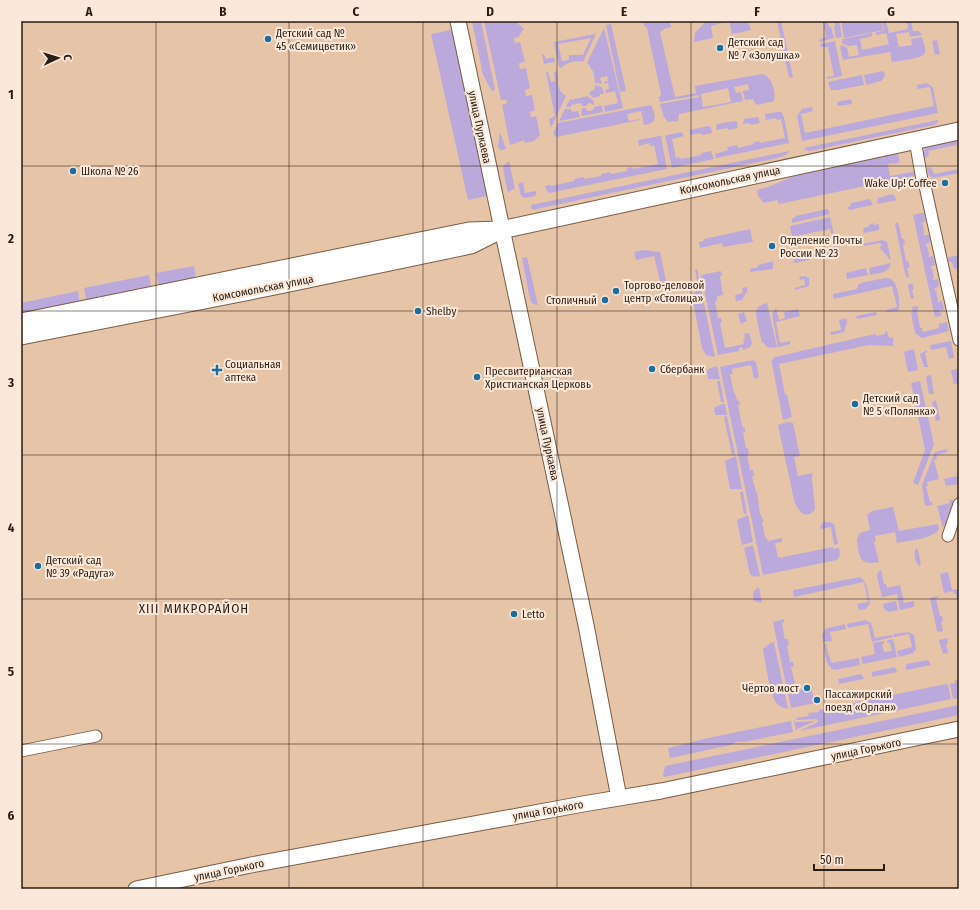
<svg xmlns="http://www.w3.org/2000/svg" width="980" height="910" font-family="'Fira Sans Condensed',sans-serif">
<rect width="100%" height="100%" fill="#e6c4a8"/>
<path fill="#bca9db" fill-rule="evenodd" d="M472,21H481L495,90L492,91L483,75Z
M484,21H515L524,29L520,34L519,37L514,38L515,43L520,42L525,62L519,63L520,69L526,68L530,88L525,90L526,96L532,95L535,110L530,112L531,117L536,116L540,135L534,141L525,143L524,140L510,145L502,105L507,103V100H501Z
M642,21H670L671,27L664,29L660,32L675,97L696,93L695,86L762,74C772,76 776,92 774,101L756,105L753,99L745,100L743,91L749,90L748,84L734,87L736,93L741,92L743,101L679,114L678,121L668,122L664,117L660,104L699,97V95L660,102L659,98L661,94L647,28L644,25ZM728,88L731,102L703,107L701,94Z
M706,21H746L749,24L751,30L732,34L729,21L711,26L713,38L694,42L695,33Z
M777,21H781L793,77L789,78Z
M823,21H830L828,22L829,27H831L834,38L819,42L820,39L826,37Z
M834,21H839L842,37L836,38L834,27L835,26Z
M841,21H881L883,30L844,38Z
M882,21H888L886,22L889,33L908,29L907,21H911L913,31H919L922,35L910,37L909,32L896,34L899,47L912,45L911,39L922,37C923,41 926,48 925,53C922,59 898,61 892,62L890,52L843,60L840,47L842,45L847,48L849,57L859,55L857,45L848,46L842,43L843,39L872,33V36L860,39L862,50L889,44L886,33L876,35L875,33L884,30Z
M611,24L626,91L620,92L606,25Z
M604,28L623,108L605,112L604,106L618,103L615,91L606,93L605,90L609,89L608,83L605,84L604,82L608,81L607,76L600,78L602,84L595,83L594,73L590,67V66L587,63Z
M450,30L454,33L487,196L468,200L431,34Z
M596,34L583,62C574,60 568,62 561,68L559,67L554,42ZM591,38L583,55H569V60L562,61L558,44Z
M937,40L940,54L935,55L932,41Z
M835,41L842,76L827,79V77L834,76L828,47H822L820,44Z
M544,54L546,59L554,57L555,62L544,64L542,55Z
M557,71C559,82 555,88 566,96L551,128L549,119L555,116L546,72H548L551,82L555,81L554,72Z
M884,71L885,76L881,81L866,85L864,75Z
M862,75L864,85L837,90H831L828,82Z
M926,83L930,85L933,88L938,113L802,141L797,116L802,109L812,107L813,111L801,114L805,133L934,106L930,87L918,89L917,85Z
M594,85L602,87L604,94H600V96L593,98L589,94L592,90L593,91L595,88Z
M587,96L594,101V105L589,103L586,106H582L581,103L571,105V107H566L570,99L574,100V99L580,98Z
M851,99L852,104L838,106L837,102Z
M602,105L603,112L582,116L581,111L582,110V108H586L587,111H590L593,110L594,107Z
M651,105C656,115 658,124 644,125L641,111L627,114L629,121L640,119V120L556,137L553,134L558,123Z
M565,109H571L572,112L578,111L580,117L559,121Z
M777,112H781L784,117L789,143L716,158L715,154L728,150L727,147L737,145L738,148L754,144V142L759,141L760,143L785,138L781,119L777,120L776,118L766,120L765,114Z
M758,117L760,123L751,125L750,123L743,124L744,119Z
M938,120L937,123L934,125L810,151L806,150L804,148Z
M735,121L737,122L738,128L728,130V128L716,130L717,124Z
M708,126L711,128L712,133L702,135L701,133L690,135V130Z
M500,132L506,149L501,150L498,147Z
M682,132L684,136L672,139L676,158L680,157L681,159L701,155V153L711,151L714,159L672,168L665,136L667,135Z
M660,136H661L667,169L549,193L547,191L545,186L550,185L551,186L574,181V179L584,177L585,179L601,176V174L610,172L611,174L627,171V168L632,167L633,169L658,164L654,145L650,146L649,143L639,146L638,140Z
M956,138L957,145L928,151L929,155L926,158L924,157L923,153L927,144Z
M789,151L786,155L777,158L532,210L531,205Z
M897,152L900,161L898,163L888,164L890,176L917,171L918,175L779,204L777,200L764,203L758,196L757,190L768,187L805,171Z
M509,161L515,189L511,190L508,193L503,169L504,165Z
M929,167L932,169L934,174L959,169V173L934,178L929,176L927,168Z
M523,182L525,193L536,191V194L535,196L525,198L521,196L518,184Z
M893,194L897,200L877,204L878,198Z
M870,199L873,205L849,210L848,207L850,206L851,203Z
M827,209H828L830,214L792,223V219L796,216Z
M922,213H924L925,219V222L921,223L923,224L924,233L923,234V235H929L930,242L925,245L927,246L929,255L928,257L933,256L935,265L930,267L932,268L934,278L932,279L933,280L938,279L939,286L934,289L935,291L936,290L938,300L937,302L942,301L944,309L939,311V313L941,312V316L935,317L913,215Z
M830,217L837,248L833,256L822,258L820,251L835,247L830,229L792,237L790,226Z
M898,222L902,239H904L905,244L903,245L906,261H908L910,267L907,268L909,277L907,278L905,273L895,224Z
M873,223L874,225L879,224V230L864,233L863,228L868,227L870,224Z
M750,229L753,242L723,247L722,243L700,248L699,242L703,241L704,239Z
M882,240L887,242L891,261L880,248L882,245L880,243L864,246L863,244Z
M644,250L660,252L666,281H660L654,256L636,260L634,252Z
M810,253L811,258L809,260L794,263L793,257Z
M959,255V268L954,269L952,262H949L946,260L949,257Z
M527,257L538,305L533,304L530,300L522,258Z
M773,261V269L750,272V269L758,267V265Z
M891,263C889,273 879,273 870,275L869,268Z
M194,266L196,281L159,288L156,273Z
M866,268L868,275L847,279L846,273Z
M697,269L715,357L706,355L702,348L692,296L694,292L699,290L695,270Z
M721,271L722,275L720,276L723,295L717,296V301H715L718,318H721L722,323H720L725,348L744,344L743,340L745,339L744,334L749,333L752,343L750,347L743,350L742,347L739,348V351L718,355L701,275Z
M149,275L152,291L87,304L84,288Z
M805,276L809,278V286L795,290V288L805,285L804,279L800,280L799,277Z
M885,278C889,278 892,279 894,282C898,287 901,306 898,311L887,312L886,310L897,307L892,286L834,299L833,294L857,289L858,285L861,283Z
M911,283V284H913L914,289L912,290L914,298L911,299L908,285Z
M746,287L748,290L742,300L736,301L735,295L743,293L742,288Z
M78,291L80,306L21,319V303Z
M767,303L777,347C771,348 767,349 764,343H762L756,315C756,307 760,305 767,303Z
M918,306V311H917L920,328H922L923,332L939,328V324L947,322L949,331L922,338L915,333L911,313L913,312L912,307Z
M776,308L779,320L785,318L784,312L798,309L800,316L776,322L780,343L790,341V344L778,347L772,314Z
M744,312L747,321L741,324L738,314Z
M876,312L877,315L857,319L856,316Z
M846,318L847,322L844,332L831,335L830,332L841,330L839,320Z
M887,331L889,338L893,337V346L869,345L779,364L785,394L787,395L792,417L783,420L772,364V360L775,357L875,334L876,336L885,334V332Z
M951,341L954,358L949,359L946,347L931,350L930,345Z
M914,349L918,370L908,372L904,352Z
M927,350V352L925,353L928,367H924L920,354Z
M753,360L756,362L759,377L754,379L751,365L732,369L733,374H730L734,393H735L737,400L739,401L740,404L738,405L742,426L745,429V432L743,433L746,448H748L749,454H747L750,470H753L754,476L752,477L756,492H757L760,514L764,521L762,522L765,536L768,541L782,538V542L775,543L778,558L833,547V549L839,548L840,555L837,560L763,575L720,367Z
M717,366L720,379H708L707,372L708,369Z
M956,369L958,370L959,383L954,384L951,370Z
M931,375L934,394H929L926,378L927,376Z
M717,381H720L724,402H721Z
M920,381L934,444L918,485L913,483L925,450L911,383Z
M936,400L940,420L936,421L932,402Z
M722,404H725L727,415H715L714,408Z
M727,416L735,454L732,455L724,417Z
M787,422L793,423L800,456L794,457L798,476L813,473L812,478L815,509C807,522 797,510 794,500L778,425Z
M947,449V452L936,455L937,459L934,460L939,479L927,482L928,486H926L930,502H932V505L925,506L922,485L935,452Z
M736,456L742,489H730L725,461Z
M957,472H959V484L946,486L944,479L957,476Z
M740,492H743L747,513L744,514Z
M949,499L956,502L943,528L937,506L950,503Z
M893,507L899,531L938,524L939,529C931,540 910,540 897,543L895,532L875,536L876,541L874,542L879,562C858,566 859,556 857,539L860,533L870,530L867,515L872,511Z
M748,515L753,542L742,545L737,520Z
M824,522H829L834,524L838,544L834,545L831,527L820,529L821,525Z
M753,545L760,576C756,577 753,577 750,574L744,548Z
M916,548L918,550L921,564L919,566C915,561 913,554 916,548Z
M881,570L884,584H886L887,588L900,585L904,603L914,601V607L900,610L897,594L882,597L877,576L878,572Z
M948,572L952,590L959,589V600H957L956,594L952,591L944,593L940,574Z
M860,577C868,581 868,595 870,603L866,609L859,610L857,604L868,602L864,582L794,597L793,592L794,590Z
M759,587L762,603L754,601L753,596L754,591Z
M938,596V598L936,599L940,616H942L943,621L941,622L943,631L939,632L937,631L930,598Z
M896,601L898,610L889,612L884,609L883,604Z
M784,619V622L782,623L785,639H788L789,645H787L790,662H793L794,667H791L795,684L798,685V688L787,690L773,622Z
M865,620L871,623L875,638L892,635L893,637L872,642L868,624L848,628L847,624Z
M845,624L846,629L830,632L832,641L823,642L822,635L825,629Z
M908,632L914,635L916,649L913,653L899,657L897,651L912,647L909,634L894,637V634Z
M947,638L948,643L946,644L948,653L943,654L939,640Z
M893,639L897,657L863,664L861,657L875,654L873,643L884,641V644H882L884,652L892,651L890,643H888L886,641Z
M774,642L788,709C783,708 778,706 775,701C770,694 765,660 763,649L770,643Z
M824,644H826L829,657H830L831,663L859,658L860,665L835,670C825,667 825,653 824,644Z
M928,660L931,665L906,670V664Z
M895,667L897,672L872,677V672Z
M861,674L864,679L839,684L838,679Z
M955,680H959V698L953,699L950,684L955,683Z
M946,684L948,685L951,699L799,731L818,722L817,719L797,720L796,718L809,716L808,713L819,712V710Z
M811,687L815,703L791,708L788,693Z
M959,705V715L664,777L663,775L665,766Z
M795,720V722L815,721L797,729L796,731L794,721Z
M791,721L793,732L744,742C739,741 735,742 731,745L670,758L668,748L708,738Z"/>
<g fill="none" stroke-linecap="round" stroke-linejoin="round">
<defs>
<path id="minor" d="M915,140L922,180L925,186L959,340
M948,536L959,504
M21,751L96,736"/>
<path id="secondary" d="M458,21L586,625L619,798
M136,889L251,865L583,804L661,791L959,729"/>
<path id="primary" d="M21,322L469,231L501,230L959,131
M21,336L275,286L471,245L495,233"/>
</defs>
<use href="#minor" stroke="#7a5c43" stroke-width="13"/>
<use href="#secondary" stroke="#7a5c43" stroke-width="17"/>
<use href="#primary" stroke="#7a5c43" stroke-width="19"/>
<use href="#minor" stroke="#fff" stroke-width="11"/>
<use href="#secondary" stroke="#fff" stroke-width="15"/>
<use href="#primary" stroke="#fff" stroke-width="17"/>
</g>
<path fill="none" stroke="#2a1d13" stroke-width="1" stroke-opacity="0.55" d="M156,21V889M289,21V889M423,21V889M557,21V889M691,21V889M824,21V889M21,166H959M21,311H959M21,455H959M21,599H959M21,744H959"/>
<g fill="#1d6d9f" stroke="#fae9da" stroke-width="1.5">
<circle cx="268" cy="39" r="4"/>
<circle cx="720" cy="48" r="4"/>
<circle cx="73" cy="171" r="4"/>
<circle cx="945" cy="183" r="4"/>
<circle cx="772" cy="246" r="4"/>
<circle cx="616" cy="291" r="4"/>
<circle cx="605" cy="300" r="4"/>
<circle cx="418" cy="311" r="4"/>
<circle cx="652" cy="369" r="4"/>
<path d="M215 364h4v4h4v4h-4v4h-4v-4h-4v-4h4z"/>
<circle cx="477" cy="377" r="4"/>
<circle cx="855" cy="404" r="4"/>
<circle cx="38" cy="566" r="4"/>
<circle cx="514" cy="614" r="4"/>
<circle cx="807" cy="688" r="4"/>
<circle cx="817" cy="700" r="4"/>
</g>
<g text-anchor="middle" stroke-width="4" stroke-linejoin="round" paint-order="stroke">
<g font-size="11" fill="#2a1d13" stroke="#fae9da" text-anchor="start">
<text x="276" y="37">Детский сад №<tspan x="276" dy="13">45 «Семицветик»</tspan></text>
<text x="728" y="46">Детский сад<tspan x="728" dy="13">№ 7 «Золушка»</tspan></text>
<text x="81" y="175">Школа № 26</text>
<text x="937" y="187" text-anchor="end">Wake Up! Coffee</text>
<text x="780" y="244">Отделение Почты<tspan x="780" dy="13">России № 23</tspan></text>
<text x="624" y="289">Торгово-деловой<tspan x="624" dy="13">центр «Столица»</tspan></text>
<text x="597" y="304" text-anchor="end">Столичный</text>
<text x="426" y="315">Shelby</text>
<text x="225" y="368">Социальная<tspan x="225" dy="13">аптека</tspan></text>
<text x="660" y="373">Сбербанк</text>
<text x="485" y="375">Пресвитерианская<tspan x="485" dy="13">Христианская Церковь</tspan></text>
<text x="863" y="402">Детский сад<tspan x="863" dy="13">№ 5 «Полянка»</tspan></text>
<text x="46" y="564">Детский сад<tspan x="46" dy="13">№ 39 «Радуга»</tspan></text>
<text x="522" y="618">Letto</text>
<text x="799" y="692" text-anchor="end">Чёртов мост</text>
<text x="825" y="698">Пассажирский<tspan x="825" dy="13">поезд «Орлан»</tspan></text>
</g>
<g font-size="11" fill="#2a1d13" stroke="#fae9da">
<text transform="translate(480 127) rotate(78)" y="4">улица Пуркаева</text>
<text transform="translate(730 180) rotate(-12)" y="4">Комсомольская улица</text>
<text transform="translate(263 288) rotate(-11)" y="4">Комсомольская улица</text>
<text transform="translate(548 444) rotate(78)" y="4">улица Пуркаева</text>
<text transform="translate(866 749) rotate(-12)" y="4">улица Горького</text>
<text transform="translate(548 810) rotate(-10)" y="4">улица Горького</text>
<text transform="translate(229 870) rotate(-12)" y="4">улица Горького</text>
</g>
<g font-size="13" letter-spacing="1" fill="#2a1d13" stroke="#fae9da">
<text x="194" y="613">XIII МИКРОРАЙОН</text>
</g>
</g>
<rect width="980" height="910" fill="none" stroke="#fae9da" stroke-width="44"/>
<g transform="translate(58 58) rotate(86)" stroke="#fae9da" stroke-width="3" paint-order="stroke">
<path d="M0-3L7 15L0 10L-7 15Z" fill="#2a1d13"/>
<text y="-6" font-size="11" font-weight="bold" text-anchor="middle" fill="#2a1d13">С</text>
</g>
<path d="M814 864v6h70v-6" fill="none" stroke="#2a1d13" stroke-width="2"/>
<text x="820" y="864" font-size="12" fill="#2a1d13" stroke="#fae9da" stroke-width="3" paint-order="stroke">50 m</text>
<rect x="22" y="22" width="936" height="866" fill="none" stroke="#2a1d13" stroke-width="1.5"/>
<g font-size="13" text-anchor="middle" font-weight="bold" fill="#2a1d13">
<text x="89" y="16">A</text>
<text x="223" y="16">B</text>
<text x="356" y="16">C</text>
<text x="490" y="16">D</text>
<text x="624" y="16">E</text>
<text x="757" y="16">F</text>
<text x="891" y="16">G</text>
<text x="11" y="99">1</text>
<text x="11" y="243">2</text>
<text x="11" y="387">3</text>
<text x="11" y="532">4</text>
<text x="11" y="676">5</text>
<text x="11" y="820">6</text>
</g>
</svg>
